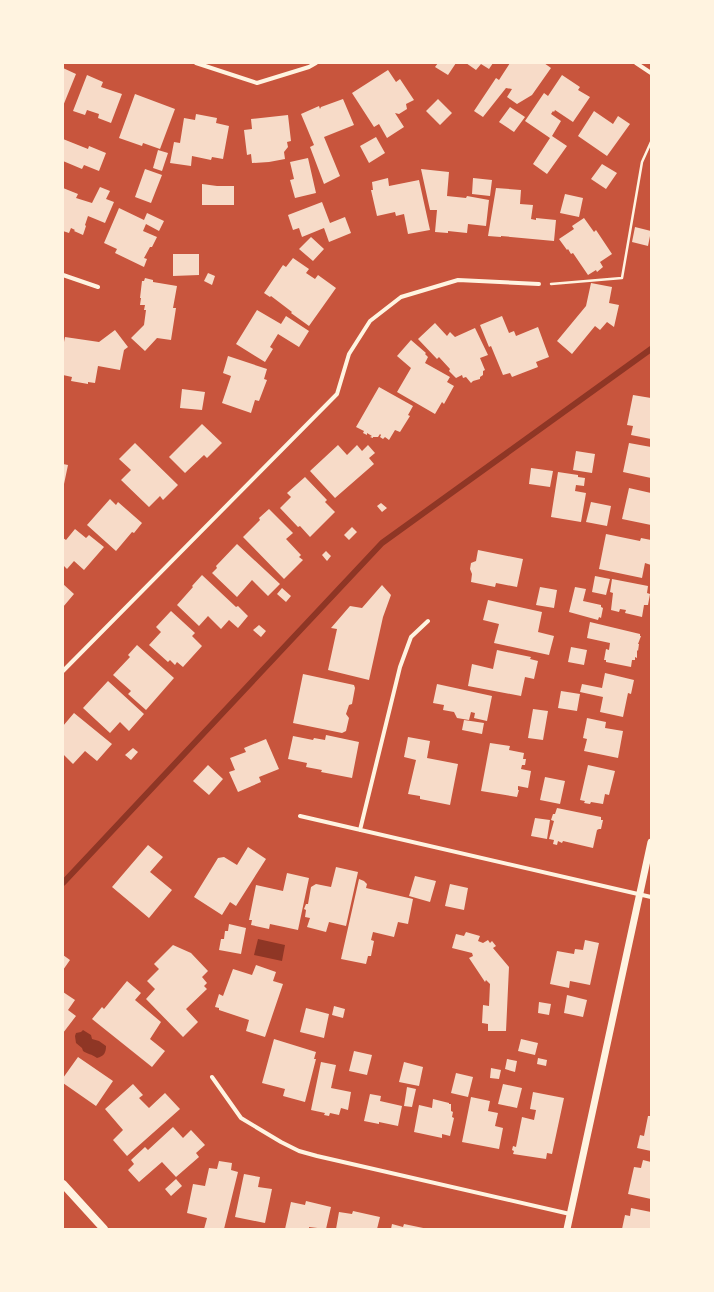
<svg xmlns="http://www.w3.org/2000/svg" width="714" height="1292" font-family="'Sofia Sans Condensed',sans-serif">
<rect width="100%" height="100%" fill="#c8553d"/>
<path fill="#8f3625" d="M258,939L285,945L282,961L254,955Z
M83,1030L91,1035L92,1039L99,1041L106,1046C106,1053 104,1056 97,1058C92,1054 87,1054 83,1051L82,1048L76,1043L75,1036L76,1033L81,1032Z"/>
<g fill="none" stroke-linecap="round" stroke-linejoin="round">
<path stroke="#8f3625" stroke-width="6" d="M63,883L382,543L651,349"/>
</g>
<path fill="#f7dbc8" d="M438,63H456L448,75L435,67Z
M466,63H493L489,69L481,64L476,70Z
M510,63H544L551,68L532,95L517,104L507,97L512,89L506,88L483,117L474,111L496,78L499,80Z
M63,68L76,74L63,106Z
M388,70L396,82L400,79L414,100L406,104L407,109L399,114L395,113L404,127L387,138L379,124L374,127L352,93Z
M87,75L103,82L101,87L122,94L111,123L98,118L99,114L87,110L85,115L73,111Z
M562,75L580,87L578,90L590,97L573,122L555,110L554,112L553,111L551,114L561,121L552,136L567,146L547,174L533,164L550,138L525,121L544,93L548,96Z
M135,94L175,109L160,149L143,143L142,146L119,138Z
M343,99L354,125L324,137L340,176L324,184L310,147L314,145L301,114L319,106L320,109L321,107Z
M438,99L452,113L440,125L426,111Z
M510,107L525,117L514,132L499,122Z
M594,111L613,124L618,116L630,124L607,156L578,136Z
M196,114L217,118L216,123L229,126L223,159L212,157L211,160L192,156L191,166L170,163L174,142L180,143L184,118L195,120Z
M288,115L291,141L287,142L288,147L284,152L285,159L269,162L252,163L251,154L247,155L244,130L252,129L251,119Z
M376,137L385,153L369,163L360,146Z
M63,139L88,149L89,146L106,153L99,171L84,165L82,169L63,161Z
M158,150L168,153L162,171L153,168Z
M308,158L316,193L295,198L290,180L294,179L290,162Z
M602,164L617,173L606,189L591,179Z
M145,169L162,175L151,203L135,197Z
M421,169L449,172L447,196L466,198L467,196L489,200L486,226L468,224L467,233L448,231V233L435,232L437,210H430Z
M388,178L389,186L419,180L430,230L408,234L404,214L396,216L395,212L377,216L371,190H373L372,182Z
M473,178L492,180L490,196L472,194Z
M202,184L217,186H234V205H202Z
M100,187L110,191L106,199L114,202L105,223L88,216L85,225L86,226L83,235L74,231L75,230L71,228L69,233L63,231V188L78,194L76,198L92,203Z
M496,188L521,190L520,204L533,205L531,219L536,220V218L556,220L554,241L501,236V237L488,236Z
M565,194L583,198L579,217L560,213Z
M322,202L330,223L345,217L351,233L329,242L324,228L302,237L299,228L293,230L288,215Z
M119,208L144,220L147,213L164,221L159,231L146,224L143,231L157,237L152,247H150L144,258L147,259L144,267L115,253L117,249L104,243Z
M584,218L594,232L596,230L612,254L600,262L603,267L597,272L596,270L588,275L573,253L571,254L568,249L567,250L559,239L574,229L572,226Z
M635,227L651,231L648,246L632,242Z
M311,237L324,249L313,261L299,249Z
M173,254H199V275L173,276Z
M293,258L309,269L306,273L315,279L318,275L336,288L309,326L291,313L292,312L271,296L270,297L264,293L283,265L286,267Z
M208,273L215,276L212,285L204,281Z
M145,278L153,280V282L177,286L173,308H176L171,340L157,338L145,351L131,338L144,325L146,310H144L145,305H140L141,298H140L142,281H144Z
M591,283L612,287L609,303L619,305L614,327L607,322L600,330L595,326L572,354L557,341L586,306Z
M257,310L281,324L286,316L309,331L299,347L278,334L270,347L273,349L265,362L236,344Z
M502,316L509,333L514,331L516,336L538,327L549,357L536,362L538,367L512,377L510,373L503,375L491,346L489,347L480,325Z
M435,323L447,336L450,332L455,337L475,328L488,355L480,358L485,370L483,371V375L480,377V379L473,381L471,383L466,377L463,378L462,375L456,378L449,371L450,369L439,357L437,359L418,339Z
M115,330L128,347L124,350L120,370L98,366L95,383L88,382V384L71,381L72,377L63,375V347L65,337L99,342Z
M411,340L426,353L425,354L428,357L425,363L450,377L447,382L454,386L444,404L442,402L435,414L397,392L411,368L397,356Z
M228,356L267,369L264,379L267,380L259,401L255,400L251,413L222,403L231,376L223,373Z
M379,387L413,406L408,415L410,416L400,432L395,430L389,440L385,437L383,439L380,437L381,435L380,434L378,437H373V438L370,437L372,436L367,433V435L363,433L364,431L356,427Z
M182,389L205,392L202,410L180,408Z
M633,395L651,398V439L631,435L633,426L627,425Z
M202,424L222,443L207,458L204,455L185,473L169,457Z
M135,443L178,485L163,500L160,496L149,507L121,480L131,470L119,459Z
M629,443L651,447V478L623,472Z
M338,445L347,455L357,445L362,451L368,445L375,453L369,458L374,464L335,498L310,471Z
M576,451L595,454L592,473L573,470Z
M63,464L68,465L64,484H63Z
M531,468L553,471L550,487L529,484Z
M558,472L578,475V477L585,478L584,486L576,485L575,491L586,493L581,522L551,517Z
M305,477L327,500L325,502L335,512L310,537L300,526L298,527L280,508L291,497L287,493Z
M629,488L651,493V525L622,519Z
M110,499L116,505L118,502L142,523L134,533L132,532L116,551L87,525Z
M591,502L611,506L607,526L586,522Z
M381,503L387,508L382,512L377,506Z
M269,509L293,533L286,539L301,555L299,557L303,560L284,579L243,537L260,520L259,518Z
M352,527L357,532L349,540L344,535Z
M75,529L86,538L89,535L104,547L84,570L74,561L67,569L63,565V538L66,540Z
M606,534L640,541L641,538L651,540V565L645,563L642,578L599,569Z
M237,544L280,584L268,596L252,580L237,597L212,573L217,568L216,566Z
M478,550L523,559L517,587L496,583L495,587L471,582L472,574L470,569L471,563L476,561Z
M326,551L331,556L327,561L322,555Z
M202,575L236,607L238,606L248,616L238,628L229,620L221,629L208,616L199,626L177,605L193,587L192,586Z
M595,576L610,579L606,595L592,592Z
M612,579L648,586L647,593L650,594L648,605H644L642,617L625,613L626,610L620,609L619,612L611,610L613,593L610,592Z
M63,584L74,594L63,607Z
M382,585L391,595L383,617L369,680L328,670L337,629L331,628L350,606L362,608Z
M540,587L557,590L554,608L536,605Z
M575,587L586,589L583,601L601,605V607L603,608L601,618L599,617L598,620L569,612Z
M282,588L291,596L286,602L277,594Z
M488,600L542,612L538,632L554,636L549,655L494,643L499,624L483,620Z
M171,611L195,633L192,636L202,646L183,667L177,662L175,665L170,660L168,662L149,645L161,632L156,627Z
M590,622L640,634V636H641L638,644H639L638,651L637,650V658L635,657V660H632L631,667L606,662V660H604L606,649L609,650L610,643L587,638Z
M259,625L266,631L261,637L253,630Z
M137,645L174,678L146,710L128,694L131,691L113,675L130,657L128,655Z
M571,647L587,650L584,665L568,662Z
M497,650L531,657L530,659L538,661L534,679L525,677L521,696L468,686L472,664L493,669Z
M605,673L634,680L631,694L628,693L623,717L600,712L603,697L580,692L582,684L602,688Z
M303,674L354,685L355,688L352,704L349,705L346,714L349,718L346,731L342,733L293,723Z
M108,681L144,714L129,731L120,722L110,733L83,708Z
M437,684L492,696L487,721L474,718L475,713L471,712L469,720L457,718L454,712L443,710L444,705L433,703Z
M561,691L580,694L577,711L558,708Z
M533,709L548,711L543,740L528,738Z
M74,713L112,744L97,761L85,751L73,764L63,754V726Z
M587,718L606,722L605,728L623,731L618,758L584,751L587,739L583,738Z
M464,720L484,723L482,734L462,730Z
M326,735L359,742L352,778L321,772L322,770L306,767L307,763L288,759L293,736L313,740L314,738L325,740Z
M408,737L430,741L427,758L458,764L450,805L420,799V796L408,794L416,760L404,757Z
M266,739L279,769L259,777L261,782L238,792L229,772L235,770L230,758L246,752L244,748Z
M490,743L510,746L509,750L524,753L523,759H526L525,765H522L521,769L531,771L528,788L518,786V790H519L517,797L481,791Z
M133,748L138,752L131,760L125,755Z
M208,765L223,779L209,795L193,781Z
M588,765L615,771L609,795L605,794L603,804L591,802L590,804L584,803L585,801L580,800Z
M545,777L565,781L560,804L540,800Z
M557,808L601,817V820H603L601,829H599L597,830L593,848L563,841L562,843L558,841L557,845L553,844L554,840L549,839L554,821L551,820L553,814H555Z
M535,818L550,820L547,839L531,836Z
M148,845L163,857L150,872L172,890L149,918L112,887Z
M248,847L266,859L236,906L230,902L222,915L194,897L218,858L224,857L237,865Z
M336,867L358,872L346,926L329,922L326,932L307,927L310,918L305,917L306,910L304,909L306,904H308L311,887L316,884L331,887Z
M287,873L309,878L298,930L270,924L269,929L251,925L252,920H249L256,885L283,891Z
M415,876L436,881L430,902L409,896Z
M359,879L364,881L367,884L366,888L413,899L408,924L398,922L394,937L373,932L371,940L374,941L371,956H368L366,964L341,959Z
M450,884L468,888L464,910L445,906Z
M229,924L246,928L241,954L219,950L221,939H224L225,931H228Z
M466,932L480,936L478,941L483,943L488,940L490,943L492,941L496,946L493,948L509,967L506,1031H488V1024L482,1023L483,1005L489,1006L490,984L486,980L485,982L469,958L473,956L472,953L452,948L456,934L464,936Z
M585,940L599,943L590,985L570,981L569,988L550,984L557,951L574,954L575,949L583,950Z
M173,945L191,953L208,971L202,977L207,983L204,986L207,989L186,1009L198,1022L183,1037L146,999L155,989L147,981L159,969L154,964Z
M63,955L70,960L63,970Z
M256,965L276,972L273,981L283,984L265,1037L246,1031L249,1020L219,1010V1008L215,1007L219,994L223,996L233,969L252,975Z
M127,981L141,993L135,1000L161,1022L150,1039L165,1051L152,1067L92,1019L102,1007L104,1009Z
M63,992L75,1000L68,1010L76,1016L63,1033Z
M567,995L587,1000L583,1017L564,1013Z
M539,1002L551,1004L549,1015L538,1013Z
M334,1006L345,1009L343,1018L332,1015Z
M306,1008L329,1014L324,1038L300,1032Z
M274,1039L316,1052L314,1059H316L305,1102L283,1096L285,1089L262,1083Z
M521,1039L538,1043L535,1055L518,1051Z
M354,1051L372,1055L367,1075L349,1071Z
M78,1057L113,1081L96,1106L63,1083V1078Z
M538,1058L547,1060L546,1066L537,1064Z
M507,1059L517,1061L515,1072L505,1069Z
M321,1062L336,1065L331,1088L351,1092L348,1110L341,1108L339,1115L330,1113L329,1116L324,1115L325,1113L311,1110Z
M404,1062L423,1067L419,1086L399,1082Z
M491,1068L501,1070L499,1079L490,1078Z
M456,1073L473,1077L468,1097L451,1093Z
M133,1084L143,1095L139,1098L149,1108L165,1093L180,1109L127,1156L113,1140L123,1130L105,1109Z
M503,1084L522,1088L517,1108L498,1104Z
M407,1087L416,1089L412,1107L404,1106Z
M533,1092L564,1098L552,1154L547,1153L546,1159L513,1154L514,1151L512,1150L513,1146L516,1147L522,1117L534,1120L536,1110L530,1109Z
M370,1094L381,1096L380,1101L402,1106L398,1126L379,1122V1124L364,1121Z
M471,1097L490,1101L488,1111L498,1113L495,1126L503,1128L499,1149L462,1142Z
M433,1099L449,1103V1104H451V1111L453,1112L452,1117L454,1118L450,1136L442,1134V1138L414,1132L419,1105L432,1108Z
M648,1116H651V1151L637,1148L640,1135L644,1136Z
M173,1127L183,1138L191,1130L205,1145L196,1153L199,1157L176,1177L162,1162L139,1182L128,1170L134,1164L131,1160L145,1147L148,1150Z
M643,1160L651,1162V1199L628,1194L634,1167L641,1168Z
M219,1161L232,1163L231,1170L238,1172L224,1229H204L207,1218L187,1213L193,1184L205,1186L209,1168L217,1169Z
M244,1174L260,1177L258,1187L272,1189L265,1223L235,1217Z
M176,1179L182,1186L171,1196L165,1189Z
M306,1201L331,1207L326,1229L309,1227V1229H285L291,1202L305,1205Z
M631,1208L651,1212V1229H622L625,1215L630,1216Z
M353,1211L380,1217L377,1229H336L339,1212L352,1214Z
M392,1224L403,1227L404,1224L428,1229H391Z"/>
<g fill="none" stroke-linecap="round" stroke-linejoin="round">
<path stroke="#fff3e0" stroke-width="2.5" d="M551,284L622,278L642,162L651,142"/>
<path stroke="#fff3e0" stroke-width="4" d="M196,63L257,83L309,67L316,63
M636,63L651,73
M63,275L98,287
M63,671L337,394L349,354L370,321L401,297L458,280L539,284
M300,816L651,897
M360,830L400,667L411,637L428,621
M212,1077L241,1118L281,1142L299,1151L317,1156L570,1214"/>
<path stroke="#fff3e0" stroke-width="7" d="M567,1229L651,842"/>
<path stroke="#fff3e0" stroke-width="8" d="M63,1184L104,1229"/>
</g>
<rect width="714" height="1292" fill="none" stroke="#fff3e0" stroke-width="128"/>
</svg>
